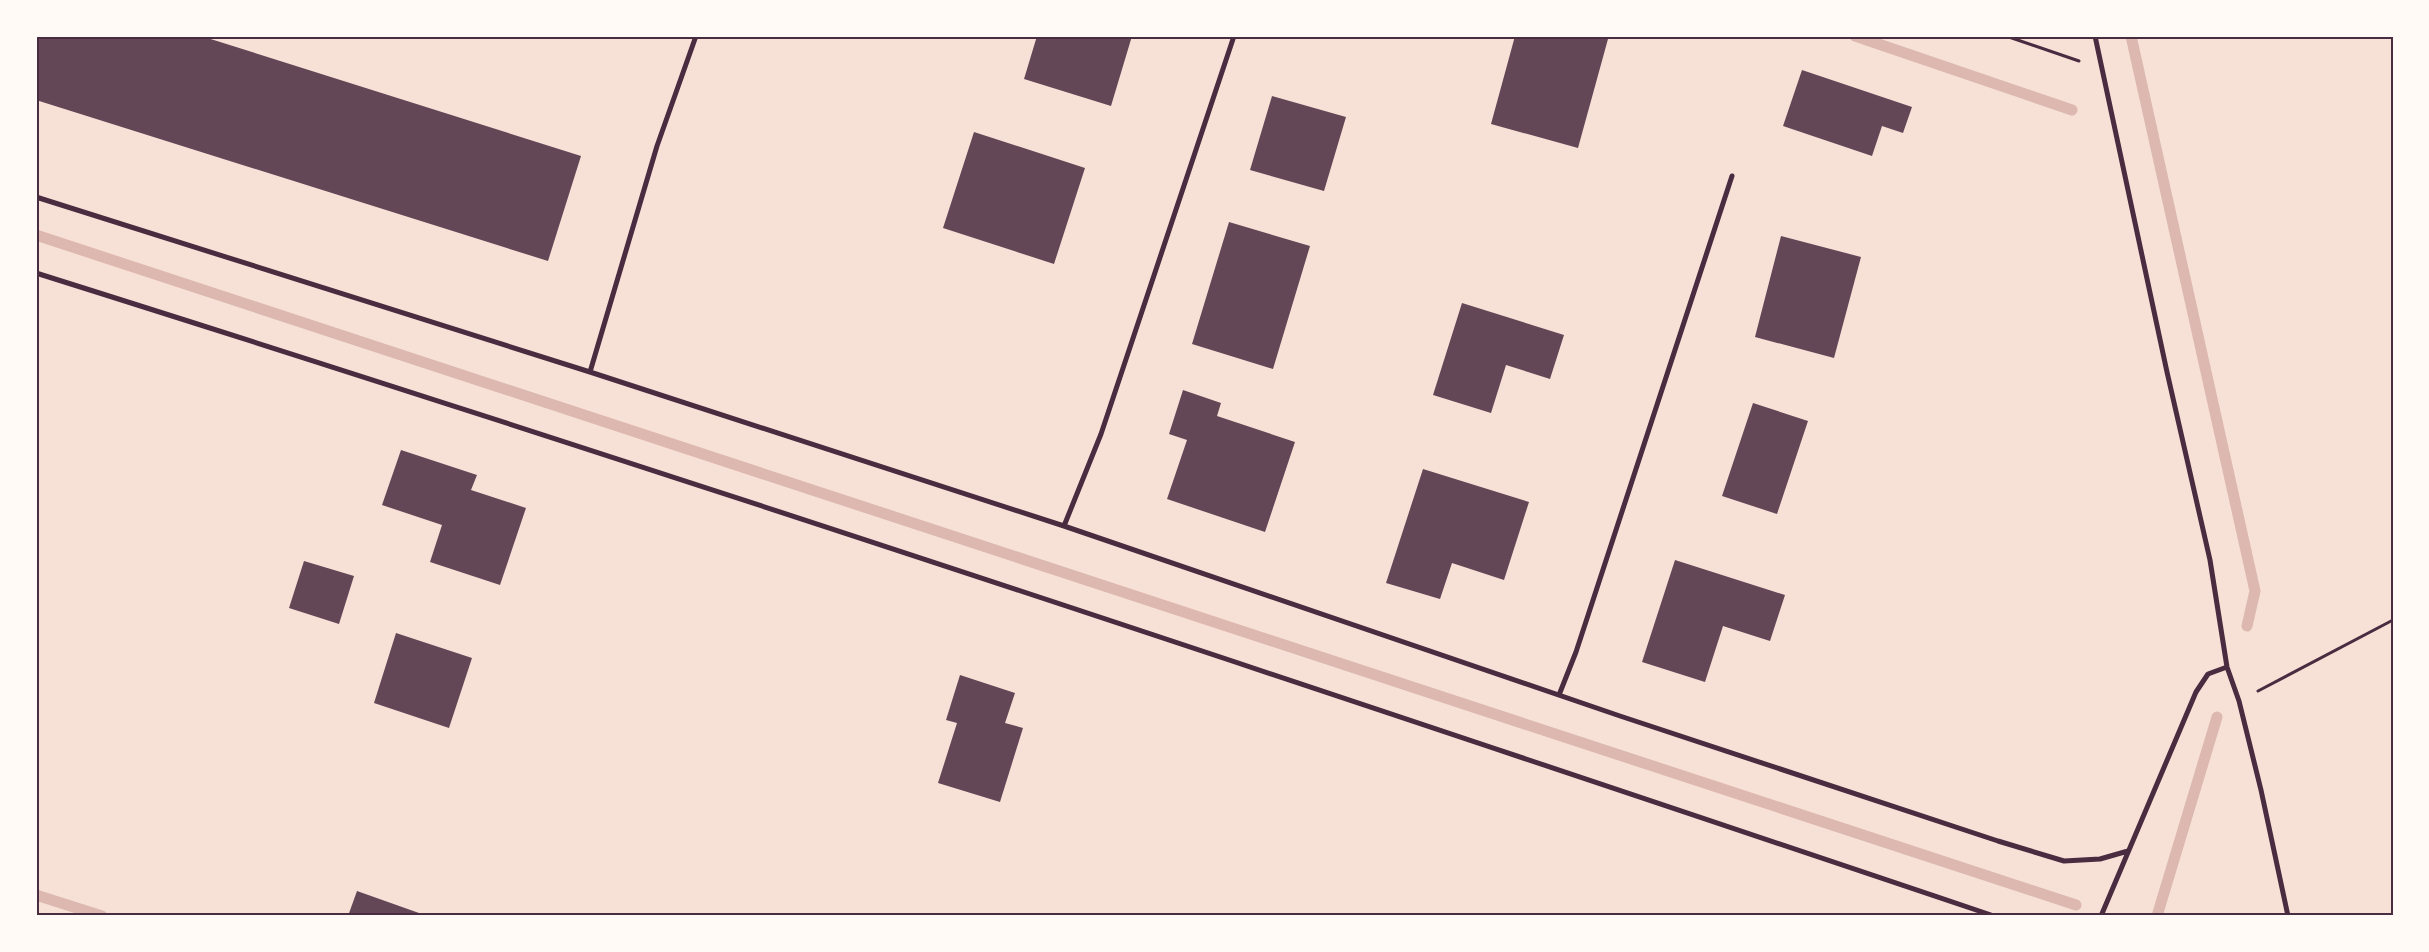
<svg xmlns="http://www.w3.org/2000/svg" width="2429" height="952" font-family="'Asap Condensed',sans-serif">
<rect width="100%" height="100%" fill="#f7e1d7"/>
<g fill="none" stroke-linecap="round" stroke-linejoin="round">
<path stroke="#dcb8b0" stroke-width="11" d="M1855,36L2072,110
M2131,36L2255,591L2247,626
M36,235L2076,905
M36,895L102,916
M2157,916L2217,717"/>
</g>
<path fill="#644757" d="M36,36H201L581,156L548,261L36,100Z
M1037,36H1132L1111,106L1024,79Z
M1515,36H1597L1608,39L1578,148L1491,124Z
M1802,70L1912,107L1903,133L1882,126L1872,156L1783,126Z
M1272,96L1346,117L1324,191L1250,170Z
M974,132L1085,168L1054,264L943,228Z
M1229,222L1310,246L1273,369L1192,344Z
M1781,236L1861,257L1834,358L1755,337Z
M1462,303L1564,335L1550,379L1506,365L1491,413L1433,395Z
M1183,390L1221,403L1217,416L1295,442L1265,532L1167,499L1187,440L1169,434Z
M1753,403L1808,421L1777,514L1722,496Z
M401,450L477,475L471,490L526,508L500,585L430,562L442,525L382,505Z
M1423,469L1529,502L1504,580L1452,563L1440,599L1386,583Z
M1675,560L1785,595L1770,641L1723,626L1705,682L1642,662Z
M304,561L354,576L339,624L289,608Z
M396,633L472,658L449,728L374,703Z
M960,675L1015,693L1005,723L1023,728L1000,802L938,783L957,723L946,720Z
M357,891L419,913L418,916H348Z"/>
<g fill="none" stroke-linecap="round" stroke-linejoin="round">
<path stroke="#4a2c40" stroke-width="3" d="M2006,36L2079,61
M2258,691L2393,620"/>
<path stroke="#4a2c40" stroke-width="5" d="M2095,36L2167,372L2210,560L2227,667L2239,701L2261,790L2288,916
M36,197L590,372L1064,526L1620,716L1998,841L2064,861L2100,859L2128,851
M36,273C691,479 1343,697 1994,916
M590,372L657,146L696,36
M1064,526L1101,434L1234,36
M1559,695L1576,652L1732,176
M2101,916L2196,692L2208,674L2227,667"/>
</g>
<rect width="2429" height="952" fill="none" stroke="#fffaf5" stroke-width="75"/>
<rect x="38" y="38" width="2354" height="876" fill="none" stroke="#4a2c40" stroke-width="2"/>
</svg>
